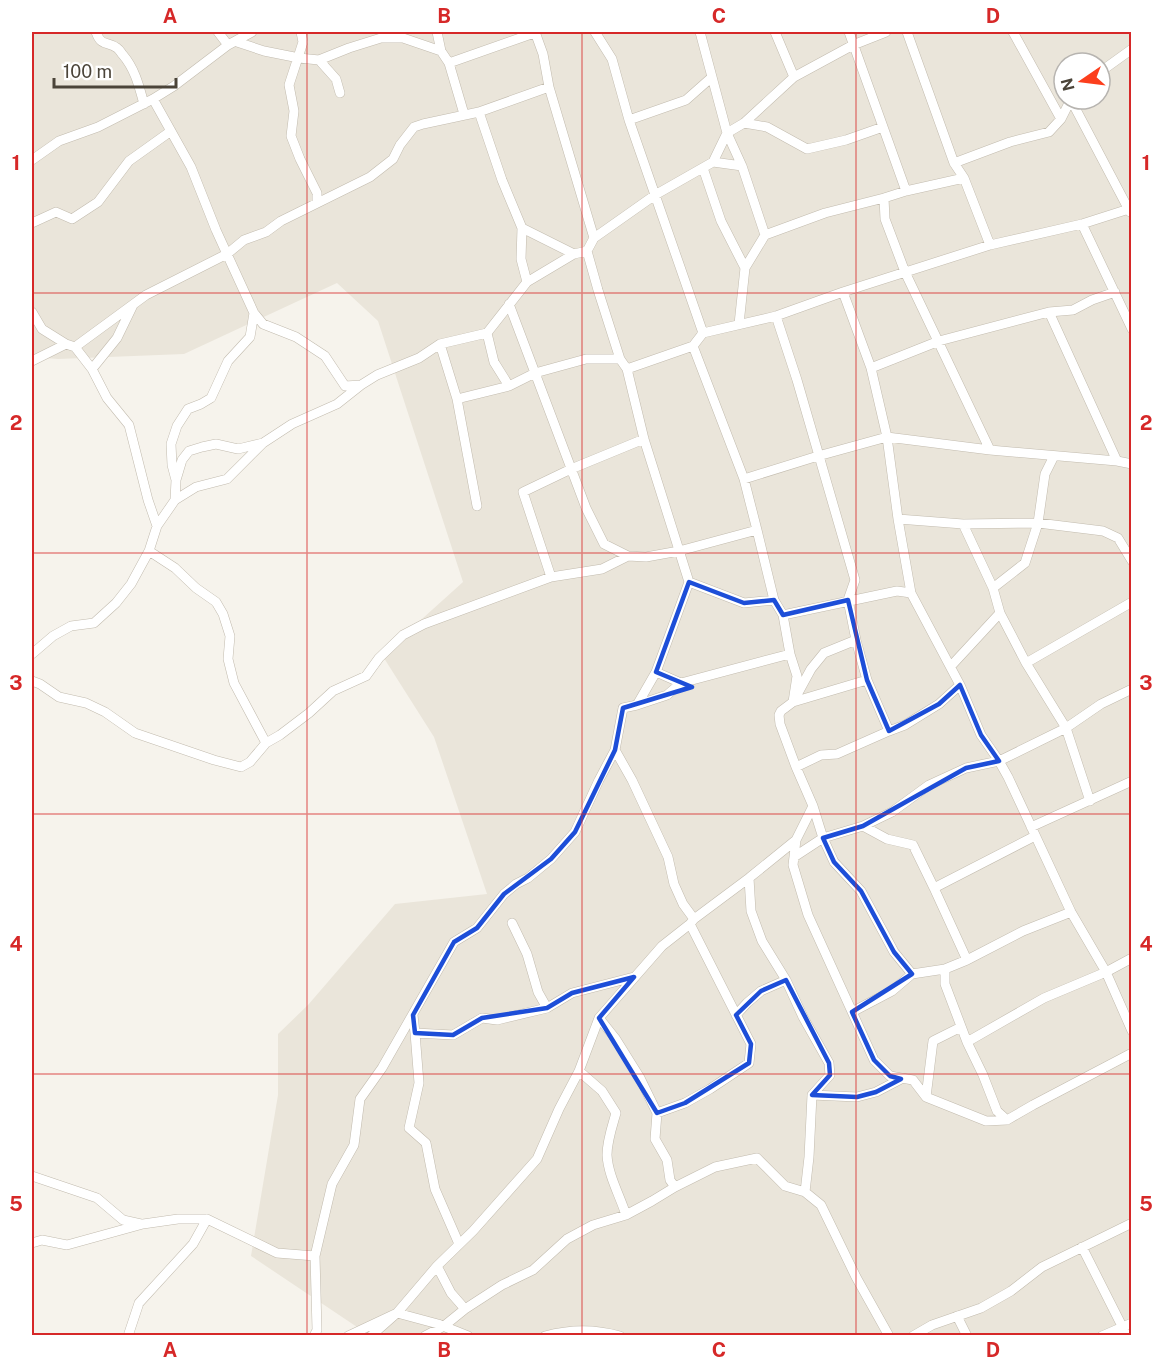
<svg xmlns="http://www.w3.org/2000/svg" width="1163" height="1367" font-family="'Public Sans',sans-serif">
<rect width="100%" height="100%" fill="#f6f3ec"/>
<path fill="#eae5da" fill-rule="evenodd" d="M32,32H1131V1335H412L363,1331L251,1256L278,1095V1034L308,1005L395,904L487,894L434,737L382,655L463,582L378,321L337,283L184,354L58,359L32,357ZM1064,63H1100V99H1064Z"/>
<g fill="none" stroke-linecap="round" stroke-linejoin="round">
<defs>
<path id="minor" d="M96,32C101,47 108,41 117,48C120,50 121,53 123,55C135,69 139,86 144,104
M218,32L228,45
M301,32L303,42L289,85L294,111L291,136L300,159L317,193V203
M437,32L441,51L449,63L537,32
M535,32L543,54L549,87L594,238
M595,32L612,59L629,120L703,333
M700,32L727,133L742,166L765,235L745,268L739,324
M775,32L794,77
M849,32L906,191
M907,32L954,163L964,178L990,245
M1013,32L1061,119
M237,42L264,51L299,58L319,60L349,48L381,38H403L441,51
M319,60L336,79L340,93
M449,63L464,114
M1100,72L1132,49
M1071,100L1130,212
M479,112L502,180L522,228L521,259L527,282
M629,120L686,100L712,77
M744,123L767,127L807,149L846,140L883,127
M32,160L59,141L98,127L153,99L174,86L228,45L252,32
M713,162L742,166
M954,163L1010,142L1049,132L1061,119L1071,99
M703,168L721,221L745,268
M964,178L906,191L884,198L885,219L905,272L990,450
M32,223L56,212L72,219L98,202L129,161L171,131
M1082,224L1132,329
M522,228L574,254
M765,235L825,213L884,198
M509,304L586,508L604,544L628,556
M32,312L42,329L66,344L75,347L92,369L107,398L129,425L148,500L157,526
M1049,312L1117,461
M254,313L263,324L296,337L325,356L345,386L361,385L377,375L419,358L440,344L487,333
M776,316L797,380L855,580L848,600L856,640L867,680L889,731
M440,344L457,399L477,506
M75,347L146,295L227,254L244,240L266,232L281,221L370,177L393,159L400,145L414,127L423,124L479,112L549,87
M32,361L66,344
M871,368L939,341L1049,312L1073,310L1092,300L1115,292
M92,369L117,338L133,305
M627,369L620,359L598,290L587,251L594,238L655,195L713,162L727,133L744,123L794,77L853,45L886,32
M509,386L494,362L487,333L527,282L574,254L587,251
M457,399L509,386L535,373L586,359H620
M644,439L571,469L523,492L551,577L602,569L628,556L646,557L679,551L757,530L744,479L693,346
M744,479L818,456L887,437L871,368L843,292
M176,480L182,460L189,451L202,447L216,444L238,449L263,443
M175,500L196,487L227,479L263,443L292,424L337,404L361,385
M898,519L963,524L1038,523L1103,531L1118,538L1132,561
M963,524L993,588L1000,613L1026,663L1066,728L1090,801
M757,530L774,600L783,615L790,654L797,676L793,702L867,680
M149,551L175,568L196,588L216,602L223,614L230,636L228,659L234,683L266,743L280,735L309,713L333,691L366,676L379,658L403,635L424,624L551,577
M689,582L744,603L774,600
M993,588L1025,563L1038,523L1045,474L1054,456
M783,615L897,591L911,593
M32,654L53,636L71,626L94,623L116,603L131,584L149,551L157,526L175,500L176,480L172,465L171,444L177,426L188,409L201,404L211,398L228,361L250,337L254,313L216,230L191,167L153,99
M1026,663L1132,602
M951,666L1000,613
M656,672L681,683
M32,681L40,684L59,697L86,703L105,712L135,733L214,760L241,767L250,762L266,743
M960,685L981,735L999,761L1008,777L1071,912L1106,972L1132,1031
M637,705L667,695L681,683L790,654
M615,750L632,780L668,857L674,884L683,904L694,919
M796,767L780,724L779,715L781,711L793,702L811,669L824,653L856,640
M813,806L823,838L834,862L861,891L894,952L912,974L945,969L967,960L1023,931L1071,912
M863,826L892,812L929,785L966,768L999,761L1066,728L1101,704L1132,689
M1031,827L1132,781
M796,840L793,865L808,915L874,1060L890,1076L913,1080L926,1097L986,1121L1007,1120L1033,1105L1132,1053
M794,857L823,838L863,826L887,839L913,845L934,888
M749,878L751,911L762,941L786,980L803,1017L829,1063L830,1075L812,1095L809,1157L805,1192L821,1205L856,1277L889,1336
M512,923L527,954L538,992L547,1008
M967,960L934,888L1035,836
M945,969V984L967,1042L983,1075L997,1111L1007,1120
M852,1012L892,991L912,974
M413,1015L415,1033L419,1083L409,1128L426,1143L435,1189L459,1244
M736,1015L747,1003L761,991L786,980
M599,1018L615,1038L640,1078L657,1113L655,1139L667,1160L670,1180L675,1187L715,1167L757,1158L785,1186L805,1192
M415,1033L453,1035L482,1018L497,1020L547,1008L572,993L634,977
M967,1042L1044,998L1106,972L1132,958
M579,1071L602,1091L616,1113C612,1127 607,1141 607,1155C608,1175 620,1196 626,1215
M812,1095L857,1097L876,1092L901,1079
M926,1097L933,1041L961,1027
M657,1113L685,1103L710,1089L749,1063L751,1044L690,924
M32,1176L97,1198L123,1220L141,1224
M32,1243L42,1240L67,1245L143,1224L178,1219H207L277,1253L315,1256
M1082,1247L1127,1336
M437,1266L451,1293L465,1309L502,1285L533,1270L567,1239L593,1225L626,1215L652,1201L675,1187
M957,1316L967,1336
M128,1336L139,1303L193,1244L207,1219
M314,1336L317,1330L315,1256L332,1184L354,1145L360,1099L382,1068L454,942L477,928L504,894L516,884L528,878L551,859L575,832L599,780L615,750L623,708L637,705L656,672L689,582L644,439L627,369L693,346L703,333L776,316L843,292L990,245L1082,224L1132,208
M348,1336L397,1313L438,1324L468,1336
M371,1336L397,1313L437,1266L473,1231L537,1159L559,1109L579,1071L599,1018L662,946L690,924L694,919L749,878L796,840L813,806L796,767L821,755L837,754L889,731L905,725L939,704L960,685L911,593L898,519L887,437L990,450L1117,461L1132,464
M425,1336L444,1326L465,1309
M545,1336C570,1329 596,1329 620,1336
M913,1336L932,1325L981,1308L1011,1291L1042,1267L1132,1223
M1102,1336L1132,1323"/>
</defs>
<use href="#minor" stroke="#c2bbae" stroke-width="10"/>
<use href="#minor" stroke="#fff" stroke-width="9"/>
</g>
<path fill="none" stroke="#1d4ed8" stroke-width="4.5" stroke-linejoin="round" d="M689,582L744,603L774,600L783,615L848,600L867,680L889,731L939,704L960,685L981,735L999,761L966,768L863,826L823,838L834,862L861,891L894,952L912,974L852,1012L874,1060L890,1076L901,1079L876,1092L857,1097L812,1095L830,1075L829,1063L786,980L761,991L736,1015L751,1044L749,1063L685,1103L657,1113L599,1018L634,977L572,993L547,1008L482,1018L453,1035L415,1033L413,1015L454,942L477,928L504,894L551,859L575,832L615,750L623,708L692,687L656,672Z"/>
<path fill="none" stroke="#d62828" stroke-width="1.5" stroke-opacity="0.55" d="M307,32V1336M582,32V1336M856,32V1336M32,293H1132M32,553H1132M32,814H1132M32,1074H1132"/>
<rect width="1163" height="1367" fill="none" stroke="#ffffff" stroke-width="66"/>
<g transform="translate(1082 81) rotate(256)"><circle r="28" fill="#ffffff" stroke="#b7b4b0" stroke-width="1.5"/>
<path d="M0-4.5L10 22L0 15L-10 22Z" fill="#fc3f1d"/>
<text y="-9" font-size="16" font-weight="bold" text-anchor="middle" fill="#4b4439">N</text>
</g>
<path d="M54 78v9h122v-9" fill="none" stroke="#4b4439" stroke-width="3"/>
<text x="63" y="78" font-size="18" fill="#4b4439" stroke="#ffffff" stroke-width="4.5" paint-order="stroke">100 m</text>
<rect x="33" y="33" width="1097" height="1301" fill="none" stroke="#d62828" stroke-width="2"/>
<g font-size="20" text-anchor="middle" font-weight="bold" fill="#d62828">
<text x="170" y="23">A</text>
<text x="444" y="23">B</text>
<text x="719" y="23">C</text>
<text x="993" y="23">D</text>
<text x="16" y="170">1</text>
<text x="1146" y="170">1</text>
<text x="16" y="430">2</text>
<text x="1146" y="430">2</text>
<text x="16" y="690">3</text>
<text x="1146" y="690">3</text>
<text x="16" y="951">4</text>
<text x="1146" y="951">4</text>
<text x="16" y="1211">5</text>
<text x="1146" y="1211">5</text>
<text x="170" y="1357">A</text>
<text x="444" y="1357">B</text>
<text x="719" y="1357">C</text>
<text x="993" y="1357">D</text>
</g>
</svg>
